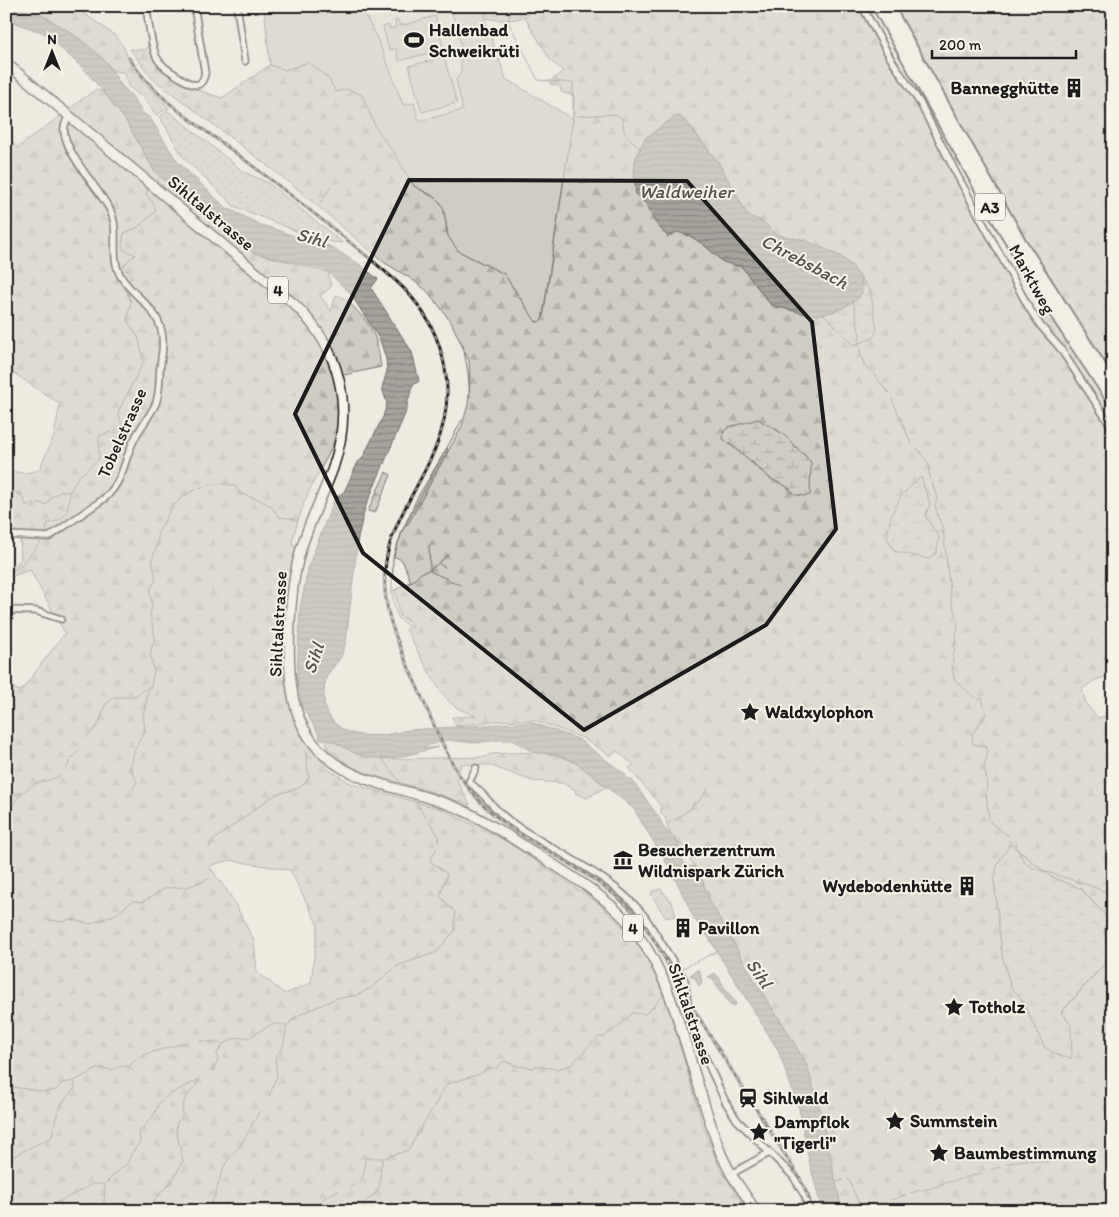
<svg xmlns="http://www.w3.org/2000/svg" width="1119" height="1217" font-family="Itim,sans-serif">
<defs>
<pattern id="forest-firs" width="22" height="20" patternUnits="userSpaceOnUse" patternTransform="scale(1.25)"><rect width="22" height="20" fill="#cfccc3"/><path d="M5 1l3.5 6h-7zM16 11l3.5 6h-7z" fill="#b1afa7"/></pattern>
<pattern id="wetland-marsh" width="20" height="14" patternUnits="userSpaceOnUse" patternTransform="scale(1.25)"><rect width="20" height="14" fill="#cfccc3"/><path d="M1 5h8M5 5V1M11 12h8M15 12V8" fill="none" stroke="#b1afa7"/></pattern>
<pattern id="park-dots" width="8" height="8" patternUnits="userSpaceOnUse" patternTransform="scale(1.25)"><rect width="8" height="8" fill="#cfccc3"/><path d="M2 2h.1M6 6h.1" fill="none" stroke="#b1afa7" stroke-width="1.8" stroke-linecap="round"/></pattern>
<pattern id="water-rules" width="6" height="5" patternUnits="userSpaceOnUse" patternTransform="scale(1.25)"><rect width="6" height="5" fill="#a6a39d"/><path d="M0 2.5h6" fill="none" stroke="#86847f"/></pattern>
</defs>
<rect width="100%" height="100%" fill="#eeeae0"/>
<filter id="ink" filterUnits="userSpaceOnUse"><feTurbulence type="fractalNoise" baseFrequency=".02" numOctaves="2"/><feDisplacementMap in="SourceGraphic" scale="10" xChannelSelector="R" yChannelSelector="G"/><feConvolveMatrix kernelMatrix="1 2 1 2 8 2 1 2 1" color-interpolation-filters="sRGB"/></filter>
<g filter="url(#ink)">
<path fill="#dedbd1" d="M19,6H46L42,15Z
M359,6H450L461,44V73L456,79L463,110L419,121L403,106L390,71L365,15Z"/>
<path fill="#cfccc3" stroke="#767470" d="M264,6H359C378,33 391,74 403,105L414,103L419,121L463,110L456,79L461,73V44L450,6H488L485,20L506,79L573,119L542,321L536,322L504,274L458,251L448,236L444,211L441,203L433,196L414,186L376,128L371,115L336,93L328,78L309,62L285,70L270,65Z
M435,16L444,49L399,61L396,49L389,50L383,27L389,25L390,29L396,27L395,21L398,20L400,26Z
M444,57L457,103L422,112L409,66Z"/>
<path fill="url(#forest-firs)" stroke="#767470" fill-rule="evenodd" d="M46,6H74L114,35L123,46L134,72L169,108L156,115L146,100L128,86L129,82L124,79L126,74L123,72L113,71C96,46 67,30 42,15Z
M530,6H857L871,31L921,109L950,168L986,232L1023,302L1056,326L1113,410V678C1100,675 1092,682 1082,689L1086,704L1098,718L1113,714V1211H842L820,1109L783,1024L758,987L710,901L700,874L668,828L666,819L661,813V806L629,768L634,765L617,751L611,756L583,738L534,720L493,721L456,726L452,717L476,716C469,713 460,710 454,706C437,691 417,650 406,629L413,626L400,616L395,590L411,582L402,560L393,556L405,525L408,524L462,426L468,404L470,381L469,361L452,324L438,304L426,290L410,278L385,263L289,182L152,78L130,49L146,50L148,44C152,53 155,62 161,69C177,83 202,92 222,98L270,65L285,70L309,62L328,78L336,92L347,89L362,95L376,128L395,154L414,186L437,199L443,207L448,236L458,251L504,274L536,322H539L543,318L573,119L574,96L561,92L560,86L550,84L551,81L563,71L551,61L524,16L528,15ZM680,117L687,122L719,163L748,216L762,221L777,235L805,240L852,266L870,290L853,345L824,314H809L771,305L742,267L723,262L703,244L690,236L655,222L634,177L635,161L645,138ZM758,419L796,495L786,486L771,479L723,439ZM921,477L930,504L925,516ZM1010,844L1050,876L1081,889L1107,917L1104,932L1109,959L1061,1013L1045,1048L1021,998L1011,988L1002,955L994,879Z
M894,6H1113V376L1052,282L1011,215L941,88Z
M95,90L103,91L126,121L155,172L198,209L254,253L328,272L331,287L320,296L331,311L336,295C346,298 350,303 357,311C376,331 377,341 381,367L334,377C337,394 339,410 337,428C334,451 320,467 311,487C302,505 297,524 292,542L296,550L287,592L285,639V681L291,706L300,735L329,770L352,784L444,810L506,841L599,904L629,933L651,964L666,998L704,1129L720,1169L748,1211H6V686L21,691L65,633L30,570L15,575L6,584V575L21,559L20,539L6,512V471L25,473L39,470L54,436L60,404L8,369L6,363V133L17,148ZM229,860L290,870L318,925L311,983L285,994L257,972L254,941L232,898L209,866Z
M386,472L391,475L375,513L368,511Z
M330,740L362,756L392,759L485,757L491,754C520,753 553,748 579,765C588,771 597,780 606,787L587,798L575,793L576,790L562,783L532,781L489,765L461,764L457,780L470,805L426,790L358,771L329,750L326,743Z"/>
<path fill="url(#wetland-marsh)" stroke="#767470" d="M488,6H530L528,15C516,21 499,21 485,18Z
M861,279L870,290L877,330L873,338L853,345L824,314L842,309L863,286Z
M758,419L783,434L811,462L810,495L805,496L796,495L786,486L771,479L736,448L723,439L724,431L729,427Z
M447,448L448,450L408,524L405,525L417,498Z
M921,477L930,504L925,516L939,537L937,552L929,559L894,551L887,538L891,515L903,493Z
M1010,844L1050,876L1081,889L1107,917L1104,932L1109,959L1061,1012L1071,1025L1072,1058L1062,1057L1045,1048L1021,998L1011,988L1002,955L994,879L998,863Z"/>
<path fill="url(#park-dots)" stroke="#767470" d="M168,111L244,172L268,183L343,243L325,241L301,233L234,206L183,157L160,117Z
M661,889L672,903L676,916L666,918L651,894L653,891Z"/>
<path fill="url(#water-rules)" stroke="#6f6d69" d="M6,6H15L41,15L73,34L106,62L122,86L131,95L142,112L150,118L177,161L225,207L259,224L309,241L329,246L359,264L378,279L371,288L412,352L419,381L412,386L405,414L365,508L358,537L346,642C344,647 343,652 341,657C337,663 331,669 327,676C324,684 323,698 325,706C336,743 379,738 408,730L531,722L578,739L625,774L626,778L632,780L660,819L664,828L677,841L683,861L687,866L696,867L700,874L710,901L758,987L783,1024L806,1063L820,1109L842,1211H822L809,1160L799,1109L778,1050L708,937L695,920L672,872L633,808L578,764L559,755L533,752L512,740H498L475,743L447,740L429,745L423,749L439,747C412,753 391,763 362,756C347,752 336,738 319,739L320,736L302,706L297,679L300,608L309,564L335,498L344,492L358,462L362,459L383,417L387,403L382,388L387,371L386,359L380,340L350,293L325,269L254,253L235,238L155,172L126,121L103,91L85,70L44,33L6,20Z
M676,116L680,117L686,122L719,163L748,216L762,221L777,235L805,240L840,256L852,266L861,279L862,293L858,298L842,309L824,314L809,315L771,305L742,267L723,262L703,244L690,236L677,232L668,237L655,222L646,204L636,194C631,149 639,140 676,116Z
M697,970L700,971L702,983L699,986L695,978L690,975Z
M715,973L720,979L724,987L736,1003L735,1006H731L714,981L708,977Z"/>
<g fill="none" stroke-linecap="round" stroke-linejoin="round">
<path stroke="#6f6d69" stroke-width="1" d="M512,6L508,21L538,80L573,83V116
M577,116L615,114L622,118C625,141 627,134 641,149
M157,181L161,176
M320,204L331,186
M128,284L132,275L123,267L129,259L136,255L124,250L122,245L124,233L137,228L156,211L153,203L146,194L148,189
M853,301L860,336L859,343L860,350L864,366C874,372 880,384 889,393
M463,346L468,372L470,397
M892,399L912,445
M917,448L929,464V473L937,498L935,506L939,520L943,528L951,601L956,615
M6,490L21,494L26,505L39,503L46,505L51,498L61,491L70,492L78,477L99,459V436L110,432L117,439L123,435V429L118,412L144,361L138,337L127,320L131,302L127,292V288
M46,534L47,524C69,518 67,513 70,492
M439,564L445,567
M430,569L429,546L434,542
M430,571L460,585
M6,577L19,565L22,564L41,542
M393,591L414,580L421,573L430,570L448,555
M958,623L952,665L954,679L975,698
M410,627L399,619L394,605L392,590L393,559L402,531L462,420
M978,700L982,698L986,713L981,722L972,734L973,744L987,747V756L984,768L987,781L986,793L989,819L991,823L1009,836
M86,738L99,724L105,705L114,697H133L151,686L154,671L150,653L155,637L150,615L152,605L150,590L156,579L152,560L158,543V533L173,505C179,503 180,498 185,495C202,485 216,481 235,486L239,493L260,500L271,506L279,517L294,519L297,522
M382,757L384,762L400,782
M66,769L71,759L80,750
M133,789L137,781L130,768L135,749L145,730L143,715L147,699L146,696L150,688
M6,796L20,793
M412,798L439,836L438,842
M6,817C15,802 19,792 35,784C41,781 50,781 59,776
M674,820L691,809L694,803L698,802L708,789
M669,823L672,821
M1015,841L1020,855L1025,862L1033,868L1086,884L1113,895
M209,848L211,842L274,795L299,788L305,783L309,777L305,750
M49,920L64,922L70,919L90,924L116,914L133,901L142,902L166,888L187,887L209,879
M681,969L716,952L717,950
M200,1041L221,1043
M212,1071L218,1061L217,1054L223,1044L235,1038L250,1037L272,1024L287,1025L299,1015L337,998L355,996L371,988L397,966L437,952L455,930V912L440,896L447,874L430,861L436,849
M6,1086L45,1092L56,1090L62,1083L74,1081L99,1068L113,1070L117,1067L130,1066L139,1056L187,1042
M269,1096L277,1076L275,1058L283,1047L287,1026
M6,1162L17,1154L52,1137C56,1114 58,1106 75,1088L74,1082
M1006,1164C1019,1159 1034,1160 1047,1162L1052,1159L1070,1158
M991,1170L1000,1167
M848,1178L859,1204L866,1206
M836,1182L843,1180
M350,1187C365,1179 365,1174 365,1158H384L408,1150L447,1084L480,1074L489,1068H497L503,1061L518,1066L533,1068L536,1066L557,1069L571,1065L598,1037H604C614,1029 625,1023 632,1013L645,1014L653,1007L665,993
M910,1193C918,1190 937,1188 942,1184L982,1173
M891,1200L906,1195H903
M153,1201L172,1181L183,1161L176,1130L177,1122L182,1118C182,1111 183,1103 186,1097C191,1089 195,1090 199,1080
M366,1201C389,1185 375,1181 383,1159
M867,1206C872,1202 880,1204 885,1202
M41,1211L93,1184H105
M101,1211L104,1203L105,1184L115,1174L128,1163L131,1154L140,1142L139,1132L154,1115L159,1103L168,1095L200,1079
M206,1211C219,1197 217,1177 227,1161C230,1155 238,1150 242,1143C248,1134 253,1122 259,1112
M314,1211C321,1200 326,1194 339,1191"/>
<defs>
<path id="minor" d="M146,6C149,23 150,41 156,56C160,65 168,70 176,75C187,82 201,94 205,73L194,6
M237,6L245,61
M862,6L891,59L920,103L956,173L1029,308L1040,325L1060,348L1113,429
M6,535L49,537L105,498C123,481 123,464 133,442C139,428 150,417 156,403C160,392 159,380 160,369C162,352 166,338 158,321C150,303 129,292 120,275C109,254 121,229 109,208C98,188 65,153 64,130C64,125 66,121 69,116
M6,610L36,611L61,619
M476,768L469,782C485,794 495,811 511,822C553,852 613,875 645,917L685,981L690,1024L725,1101L737,1120L793,1176L805,1196L810,1211
M731,1174L769,1153"/>
<path id="primary" d="M6,63L294,304C341,349 354,407 333,468C323,496 309,522 301,549C289,589 284,673 297,712C322,788 401,782 462,810C489,822 513,839 537,854C568,874 600,892 625,919C658,955 672,999 686,1045C697,1081 708,1118 721,1154L731,1174L756,1211"/>
<path id="motorway" d="M878,6L997,218L1051,307L1113,401
M888,6L1021,243L1113,386"/>
</defs>
<use href="#minor" stroke="#1c1c1c" stroke-width="9"/>
<use href="#primary" stroke="#1c1c1c" stroke-width="12"/>
<use href="#motorway" stroke="#1c1c1c" stroke-width="14"/>
<use href="#minor" stroke="#f7f3e8" stroke-width="5.5"/>
<use href="#primary" stroke="#f7f3e8" stroke-width="9"/>
<use href="#motorway" stroke="#f7f3e8" stroke-width="10"/>
<defs>
<path id="rail" d="M129,58C155,99 199,125 237,154C290,194 344,236 395,280C443,323 461,388 435,449C409,510 370,545 390,619C397,644 409,668 420,693C444,747 458,792 510,827C549,854 605,880 636,915C658,941 671,973 689,1001C722,1056 757,1110 791,1164
M787,1158L800,1178L814,1211"/>
</defs>
<use href="#rail" stroke="#1c1c1c" stroke-width="3"/>
<use href="#rail" stroke="#f7f3e8" stroke-width="1" stroke-dasharray="4" stroke-linecap="butt"/>
</g>
</g>
<path d="M0 0H1119V1217H0ZM409,180L687,181L812,322L836,529L766,625L584,730L363,553L295,414Z" fill="#eeeae0" fill-opacity=".55" fill-rule="evenodd"/>
<path fill="none" stroke="#1c1c1c" stroke-width="4" stroke-linejoin="round" d="M409,180L687,181L812,322L836,529L766,625L584,730L363,553L295,414Z"/>
<defs>
<symbol id="stadium-bare" viewBox="-9 -9 18 18"><path d="M0-5a6.5 5 0 1 0 0 10a6.5 5 0 1 0 0-10ZM-3.5-1.8h7v3.6h-7Z" fill="#1c1c1c" stroke="#f7f3e8" stroke-width="2.5" paint-order="stroke"/></symbol>
<symbol id="building-bare" viewBox="-9 -9 18 18"><path d="M-4-6H4V6H1V3H-1V6H-4ZM-2.5-4.3h1.7v1.8h-1.7ZM.8-4.3h1.7v1.8H.8ZM-2.5-1h1.7V.8h-1.7ZM.8-1h1.7V.8H.8Z" fill="#1c1c1c" stroke="#f7f3e8" stroke-width="2.5" paint-order="stroke"/></symbol>
<symbol id="sight-bare" viewBox="-9 -9 18 18"><path d="M0-6L1.8-2.2L6-1.7L2.9 1.2L3.7 5.4L0 3.3L-3.7 5.4L-2.9 1.2L-6-1.7L-1.8-2.2Z" fill="#1c1c1c" stroke="#f7f3e8" stroke-width="2.5" paint-order="stroke"/></symbol>
<symbol id="museum-bare" viewBox="-9 -9 18 18"><path d="M0-6L6-3V-2H-6V-3ZM-5-1h2V3h-2ZM-1-1h2V3h-2ZM3-1h2V3H3ZM-6 4H6V6H-6Z" fill="#1c1c1c" stroke="#f7f3e8" stroke-width="2.5" paint-order="stroke"/></symbol>
<symbol id="station-bare" viewBox="-9 -9 18 18"><path d="M-3-6H3Q5-6 5-4V2Q5 4 3 4L4.5 6H3L1.5 4h-3L-3 6H-4.5L-3 4Q-5 4-5 2V-4Q-5-6-3-6ZM-3.5-4v3h7v-3ZM-3.5 1v1.5H-2V1ZM2 1v1.5H3.5V1Z" fill="#1c1c1c" stroke="#f7f3e8" stroke-width="2.5" paint-order="stroke"/></symbol>
</defs>
<g fill-rule="evenodd">
<use href="#stadium-bare" x="400" y="26" width="28" height="28"/>
<use href="#building-bare" x="1060" y="74" width="28" height="28"/>
<use href="#sight-bare" x="736" y="698" width="28" height="28"/>
<use href="#museum-bare" x="609" y="846" width="28" height="28"/>
<use href="#building-bare" x="953" y="872" width="28" height="28"/>
<use href="#building-bare" x="669" y="914" width="28" height="28"/>
<use href="#sight-bare" x="940" y="993" width="28" height="28"/>
<use href="#station-bare" x="734" y="1084" width="28" height="28"/>
<use href="#sight-bare" x="881" y="1107" width="28" height="28"/>
<use href="#sight-bare" x="745" y="1118" width="28" height="28"/>
<use href="#sight-bare" x="925" y="1139" width="28" height="28"/>
</g>
<g text-anchor="middle" stroke-width="4" stroke-linejoin="round" paint-order="stroke">
<g fill="#f7f3e8" stroke="#5e5c59" stroke-width="1">
<rect x="975" y="193.5" width="30" height="27" rx="4"/>
<rect x="268" y="276.5" width="20" height="27" rx="4"/>
<rect x="623" y="914.5" width="20" height="27" rx="4"/>
</g>
<g font-size="16" font-weight="bold" fill="#1c1c1c">
<text x="990" y="213">A3</text>
<text x="278" y="296">4</text>
<text x="633" y="934">4</text>
</g>
<g font-size="18" font-weight="bold" fill="#1c1c1c" stroke="#f7f3e8" text-anchor="start">
<text x="429" y="36">Hallenbad<tspan x="429" dy="21">Schweikrüti</tspan></text>
<text x="1059" y="94" text-anchor="end">Bannegghütte</text>
<text x="765" y="718">Waldxylophon</text>
<text x="638" y="856">Besucherzentrum<tspan x="638" dy="21">Wildnispark Zürich</tspan></text>
<text x="952" y="892" text-anchor="end">Wydebodenhütte</text>
<text x="698" y="934">Pavillon</text>
<text x="969" y="1013">Totholz</text>
<text x="763" y="1104">Sihlwald</text>
<text x="910" y="1127">Summstein</text>
<text x="774" y="1128">Dampflok<tspan x="774" dy="21">"Tigerli"</tspan></text>
<text x="954" y="1159">Baumbestimmung</text>
</g>
<g font-size="18" fill="#1c1c1c" stroke="#f7f3e8">
<text transform="translate(211 213) rotate(40)" y="6">Sihltalstrasse</text>
<text transform="translate(1032 279) rotate(61)" y="6">Marktweg</text>
<text transform="translate(122 433) rotate(-66)" y="6">Tobelstrasse</text>
<text transform="translate(278 624) rotate(-87)" y="6">Sihltalstrasse</text>
<text transform="translate(691 1014) rotate(71)" y="6">Sihltalstrasse</text>
</g>
<g font-size="19" font-style="italic" fill="#535250" stroke="#f7f3e8">
<text x="686" y="198">Waldweiher</text>
<text transform="translate(312 237) rotate(15)" y="7">Sihl</text>
<text transform="translate(805 261) rotate(28)" y="7">Chrebsbach</text>
<text transform="translate(313 658) rotate(-72)" y="7">Sihl</text>
<text transform="translate(760 973) rotate(55)" y="7">Sihl</text>
</g>
</g>
<rect width="1119" height="1217" fill="none" stroke="#f7f3e8" stroke-width="25"/>
<rect x="12" y="12" width="1094" height="1192" fill="none" stroke="#1c1c1c" stroke-width="2" filter="url(#ink)"/>
<g transform="translate(52 52)" stroke="#f7f3e8" stroke-width="4" paint-order="stroke">
<path d="M0-4L9 19L0 12L-9 19Z" fill="#1c1c1c"/>
<text y="-8" font-size="14" font-weight="bold" text-anchor="middle" fill="#1c1c1c">N</text>
</g>
<path d="M932 50v8h144v-8" fill="none" stroke="#1c1c1c" stroke-width="2.5"/>
<text x="939" y="50" font-size="15" fill="#1c1c1c" stroke="#f7f3e8" stroke-width="4" paint-order="stroke">200 m</text>
</svg>
